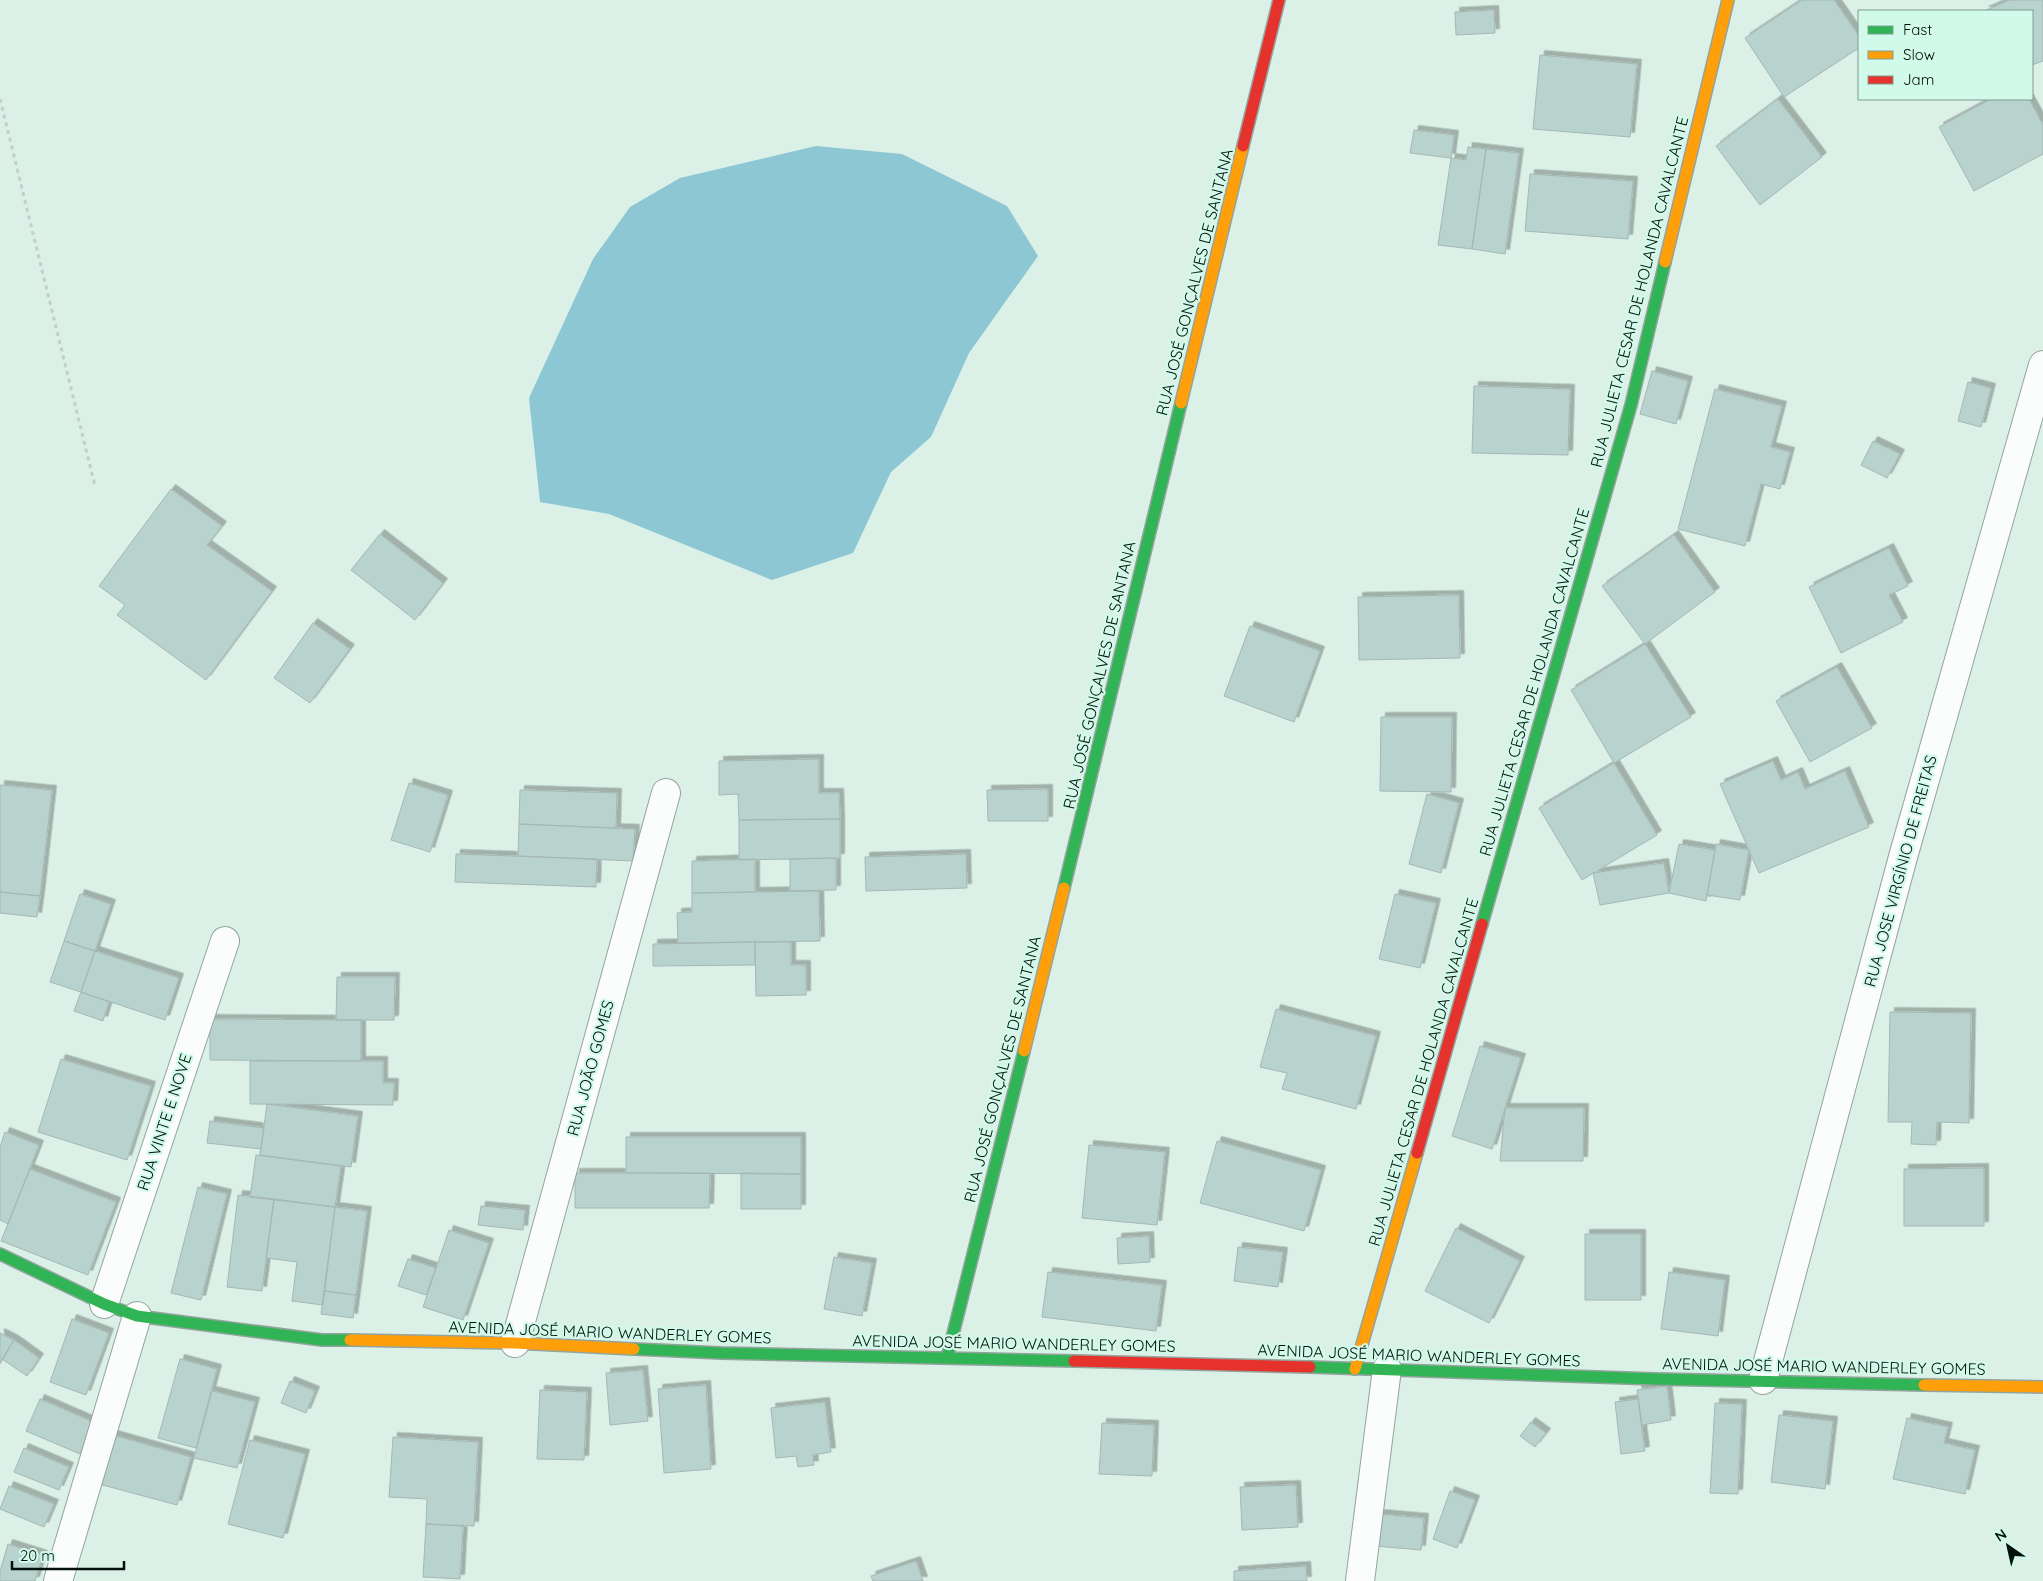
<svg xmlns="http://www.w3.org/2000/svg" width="2043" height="1581" font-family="Quicksand,sans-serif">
<defs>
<filter id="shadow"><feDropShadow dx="4.5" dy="-4.5" stdDeviation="0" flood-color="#0004"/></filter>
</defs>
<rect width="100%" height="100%" fill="#dbf1e8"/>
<path fill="#8dc7d3" d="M816,146L902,154L1007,206L1038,256L969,353L931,437L891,472L853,553L772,580L609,514L540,502L529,398L593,259L630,207L680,178Z"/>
<path fill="#b8d2ce" stroke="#a5b7b3" filter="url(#shadow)" d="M1802,0H1834L1859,36V48L1784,97L1745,38Z
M2010,0H2043V61L2032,65V11H1984Z
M1494,10L1495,33L1456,35L1455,12Z
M1540,55L1637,64L1630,137L1533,129Z
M1778,99L1822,157L1760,205L1716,146Z
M1991,99H2029L2043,125V154L1974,191L1939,127Z
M1414,130L1454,135L1451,158L1410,153Z
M1468,147L1486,149L1472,249L1438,245L1451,158L1466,160Z
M1486,149L1519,153L1505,254L1472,249Z
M1530,174L1633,181L1628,239L1525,231Z
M1652,371L1688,381L1676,424L1640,414Z
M1968,382L1991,388L1981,427L1958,421Z
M1474,386L1570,389L1568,455L1472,453Z
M1715,389L1782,406L1771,447L1790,452L1780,489L1761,484L1745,546L1678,529Z
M1873,441L1900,454L1887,478L1861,465Z
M171,489L222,526L207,545L272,591L206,680L117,615L125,605L99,586Z
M380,534L443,583L415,620L351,570Z
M1674,535L1715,592L1645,644L1602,586Z
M1889,548L1908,586L1889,595L1903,622L1841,653L1809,587Z
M1459,595L1460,658L1359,660L1358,597Z
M313,623L350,649L310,703L274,678Z
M1250,626L1320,651L1294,722L1224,696Z
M1645,644L1691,717L1614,763L1571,690Z
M1837,667L1872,728L1810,762L1776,701Z
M1381,717H1452L1451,792L1380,791Z
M819,759V793H839L840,819L739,820L738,794L719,795V761Z
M1773,761L1781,780L1798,772L1805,789L1845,771L1869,827L1759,873L1720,784Z
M1614,763L1657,835L1582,880L1539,808Z
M409,783L448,795L430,852L391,840Z
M0,785L52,790L40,896L0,892Z
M1048,789V821H988L987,790Z
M520,790L617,793L616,828L519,824Z
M1427,794L1459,803L1441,873L1409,864Z
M840,819V858L739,860V820Z
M519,824L635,829L633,861L518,856Z
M1679,844L1715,850L1706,901L1669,893Z
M1716,844L1749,850L1740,900L1707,895Z
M456,854L597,859L596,887L455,882Z
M966,854L967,888L866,891L865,857Z
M836,858V890L790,891V859Z
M755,859V892L692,893V861Z
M1664,863L1669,893L1600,905L1593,873Z
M819,891L820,941L678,943L677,913L692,912V893Z
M0,892L40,896L37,917L0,913Z
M80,894L111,904L95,951L64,941Z
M1395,894L1436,903L1420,968L1379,959Z
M64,941L95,951L81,992L50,982Z
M755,942H791V965H806V995L756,996Z
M755,942V965L653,966V944Z
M95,951L179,978L165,1020L81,992Z
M337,977H395L394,1020H336Z
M81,992L109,1002L103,1021L74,1011Z
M1276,1009L1376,1036L1356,1109L1282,1089L1287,1073L1260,1067Z
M1890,1012L1971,1013L1969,1123L1937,1122L1936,1145L1911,1144L1912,1122H1888Z
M210,1019L361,1020V1061L210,1060Z
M1480,1046L1521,1058L1492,1149L1452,1136Z
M61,1059L151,1086L127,1160L38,1132Z
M250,1061H383V1083H394L393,1105L250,1104Z
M267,1104L358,1116L351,1167L260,1155Z
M1505,1108H1584L1583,1161H1500Z
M210,1121L264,1128L261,1149L207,1143Z
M5,1132L39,1145L8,1224L0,1220V1147Z
M626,1137H801V1174L626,1173Z
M1217,1141L1321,1170L1304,1231L1200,1203Z
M1089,1145L1165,1152L1157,1225L1082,1218Z
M256,1155L341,1166L335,1207L250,1197Z
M1984,1168V1226H1904V1169Z
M30,1169L116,1202L88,1275L1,1241Z
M575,1173H710L709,1208H575Z
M741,1173L801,1174V1209H741Z
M198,1187L227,1194L201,1300L171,1293Z
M238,1195L274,1199L262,1291L227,1287Z
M274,1199L335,1207L323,1305L292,1301L297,1262L266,1258Z
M481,1206L525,1210L523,1230L478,1225Z
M335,1207L367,1211L356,1295L324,1291Z
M1456,1228L1520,1261L1489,1323L1425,1291Z
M449,1230L489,1243L463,1320L423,1307Z
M1585,1234H1641V1300H1585Z
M1149,1236L1150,1262L1118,1264L1117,1238Z
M1238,1247L1283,1252L1278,1287L1234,1281Z
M834,1257L872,1263L862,1316L824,1309Z
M408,1259L436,1268L426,1295L398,1286Z
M1048,1272L1162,1285L1156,1331L1042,1317Z
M1669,1272L1725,1280L1718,1336L1661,1329Z
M324,1291L356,1295L353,1318L321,1314Z
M72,1319L109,1333L86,1395L50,1382Z
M0,1333L14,1340L0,1364Z
M14,1340L39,1358L27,1376L2,1359Z
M180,1359L217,1369L196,1448L158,1438Z
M643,1370L648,1421L610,1425L606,1373Z
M290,1381L315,1391L306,1413L281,1403Z
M706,1385L711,1469L664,1473L658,1389Z
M1667,1386L1671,1420L1642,1425L1637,1390Z
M540,1390L587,1392L584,1460L537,1459Z
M212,1391L255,1402L237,1468L194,1458Z
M40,1399L93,1422L80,1454L26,1431Z
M1638,1399L1645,1451L1621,1454L1615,1402Z
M825,1402L831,1452L813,1455L814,1465L798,1467L796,1456L776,1458L771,1408Z
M1715,1403L1742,1404L1738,1494L1710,1493Z
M1779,1415L1833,1421L1825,1489L1771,1482Z
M1907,1418L1948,1427L1944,1443L1975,1450L1965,1494L1893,1479Z
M1531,1422L1546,1433L1535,1447L1520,1436Z
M1102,1423L1154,1425L1152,1476L1099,1474Z
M113,1435L191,1457L177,1505L99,1484Z
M393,1437L478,1442L474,1526L426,1524L427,1499L389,1497Z
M250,1440L305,1454L283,1538L228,1524Z
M24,1448L69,1467L59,1490L14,1472Z
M1296,1485L1298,1527L1242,1530L1240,1487Z
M9,1486L54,1504L44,1527L0,1509Z
M1450,1491L1475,1500L1457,1548L1433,1539Z
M1378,1514L1424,1518L1421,1550L1375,1546Z
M426,1524L463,1526L460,1579L423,1577Z
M8,1544L43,1555L35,1581H0V1571Z
M916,1561L923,1581H873L871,1576Z
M1306,1566L1307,1581H1234V1571Z"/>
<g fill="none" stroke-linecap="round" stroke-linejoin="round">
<defs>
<path id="street" d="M104,1304L225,941
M515,1343L666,793
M1763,1380L1903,857L2043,365
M58,1581L137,1316
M1360,1581L1387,1369"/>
<path id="fast" d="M1064,888L1181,403
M1482,924L1631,405L1665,262
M0,1254L104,1304L137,1316L322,1340H350
M634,1349L721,1353L1074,1361
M947,1358L1024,1051
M1310,1367L1656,1379L1924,1385"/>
<path id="slow" d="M1665,262L1728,0
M1181,403L1243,146
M1024,1051L1064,888
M350,1340L515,1343L634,1349
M1355,1369L1417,1153
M1924,1385L2043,1387"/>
<path id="jam" d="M1243,146L1279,0
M1417,1153L1482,924
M1074,1361L1310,1367"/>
</defs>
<use href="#street" stroke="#94a49d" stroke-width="30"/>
<use href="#fast" stroke="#94a49d" stroke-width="14"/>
<use href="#slow" stroke="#94a49d" stroke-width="14"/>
<use href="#jam" stroke="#94a49d" stroke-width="14"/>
<path stroke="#c7cdca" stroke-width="3" stroke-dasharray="4 4" stroke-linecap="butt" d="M0,99L95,486"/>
<use href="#street" stroke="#fafdfc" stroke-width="28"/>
<use href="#fast" stroke="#30b455" stroke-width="11"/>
<use href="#slow" stroke="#ff9f0a" stroke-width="11"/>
<use href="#jam" stroke="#e5322d" stroke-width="11"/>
</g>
<g text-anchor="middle" stroke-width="4.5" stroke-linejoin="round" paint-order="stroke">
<g font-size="16" fill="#03100b" stroke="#d2faea">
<text transform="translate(1194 282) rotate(-76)" y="6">RUA JOSÉ GONÇALVES DE SANTANA</text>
<text transform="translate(1639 292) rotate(-76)" y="6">RUA JULIETA CESAR DE HOLANDA CAVALCANTE</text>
<text transform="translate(1099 675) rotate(-77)" y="6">RUA JOSÉ GONÇALVES DE SANTANA</text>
<text transform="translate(1534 682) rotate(-74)" y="6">RUA JULIETA CESAR DE HOLANDA CAVALCANTE</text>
<text transform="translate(1900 871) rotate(-75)" y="6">RUA JOSE VIRGÍNIO DE FREITAS</text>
<text transform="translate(590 1068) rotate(-75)" y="6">RUA JOÃO GOMES</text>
<text transform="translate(1002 1069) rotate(-76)" y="6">RUA JOSÉ GONÇALVES DE SANTANA</text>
<text transform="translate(1423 1072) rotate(-74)" y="6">RUA JULIETA CESAR DE HOLANDA CAVALCANTE</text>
<text transform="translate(164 1122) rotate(-72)" y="6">RUA VINTE E NOVE</text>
<text transform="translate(610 1332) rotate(2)" y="6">AVENIDA JOSÉ MARIO WANDERLEY GOMES</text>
<text transform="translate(1014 1343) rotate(1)" y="6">AVENIDA JOSÉ MARIO WANDERLEY GOMES</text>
<text transform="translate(1419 1355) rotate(2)" y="6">AVENIDA JOSÉ MARIO WANDERLEY GOMES</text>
<text transform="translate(1824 1366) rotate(1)" y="6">AVENIDA JOSÉ MARIO WANDERLEY GOMES</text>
</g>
</g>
<rect x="1858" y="10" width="175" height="90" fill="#d2faea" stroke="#7f9c91"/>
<rect x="1868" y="26" width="25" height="8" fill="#30b455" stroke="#7f9c91"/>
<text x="1903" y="35" font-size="15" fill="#03100b">Fast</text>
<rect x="1868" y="51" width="25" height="8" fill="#ff9f0a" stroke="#7f9c91"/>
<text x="1903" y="60" font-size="15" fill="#03100b">Slow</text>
<rect x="1868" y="76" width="25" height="8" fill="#e5322d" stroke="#7f9c91"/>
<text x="1903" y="85" font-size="15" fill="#03100b">Jam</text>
<g transform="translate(2008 1546) rotate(326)" stroke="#d2faea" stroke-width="4" paint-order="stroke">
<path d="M0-4L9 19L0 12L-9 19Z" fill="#03100b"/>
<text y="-8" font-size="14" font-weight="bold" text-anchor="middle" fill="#03100b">N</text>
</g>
<path d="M12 1561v8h112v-8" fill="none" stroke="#03100b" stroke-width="2.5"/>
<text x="20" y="1561" font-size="15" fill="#03100b" stroke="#d2faea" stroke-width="4" paint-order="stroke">20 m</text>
</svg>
